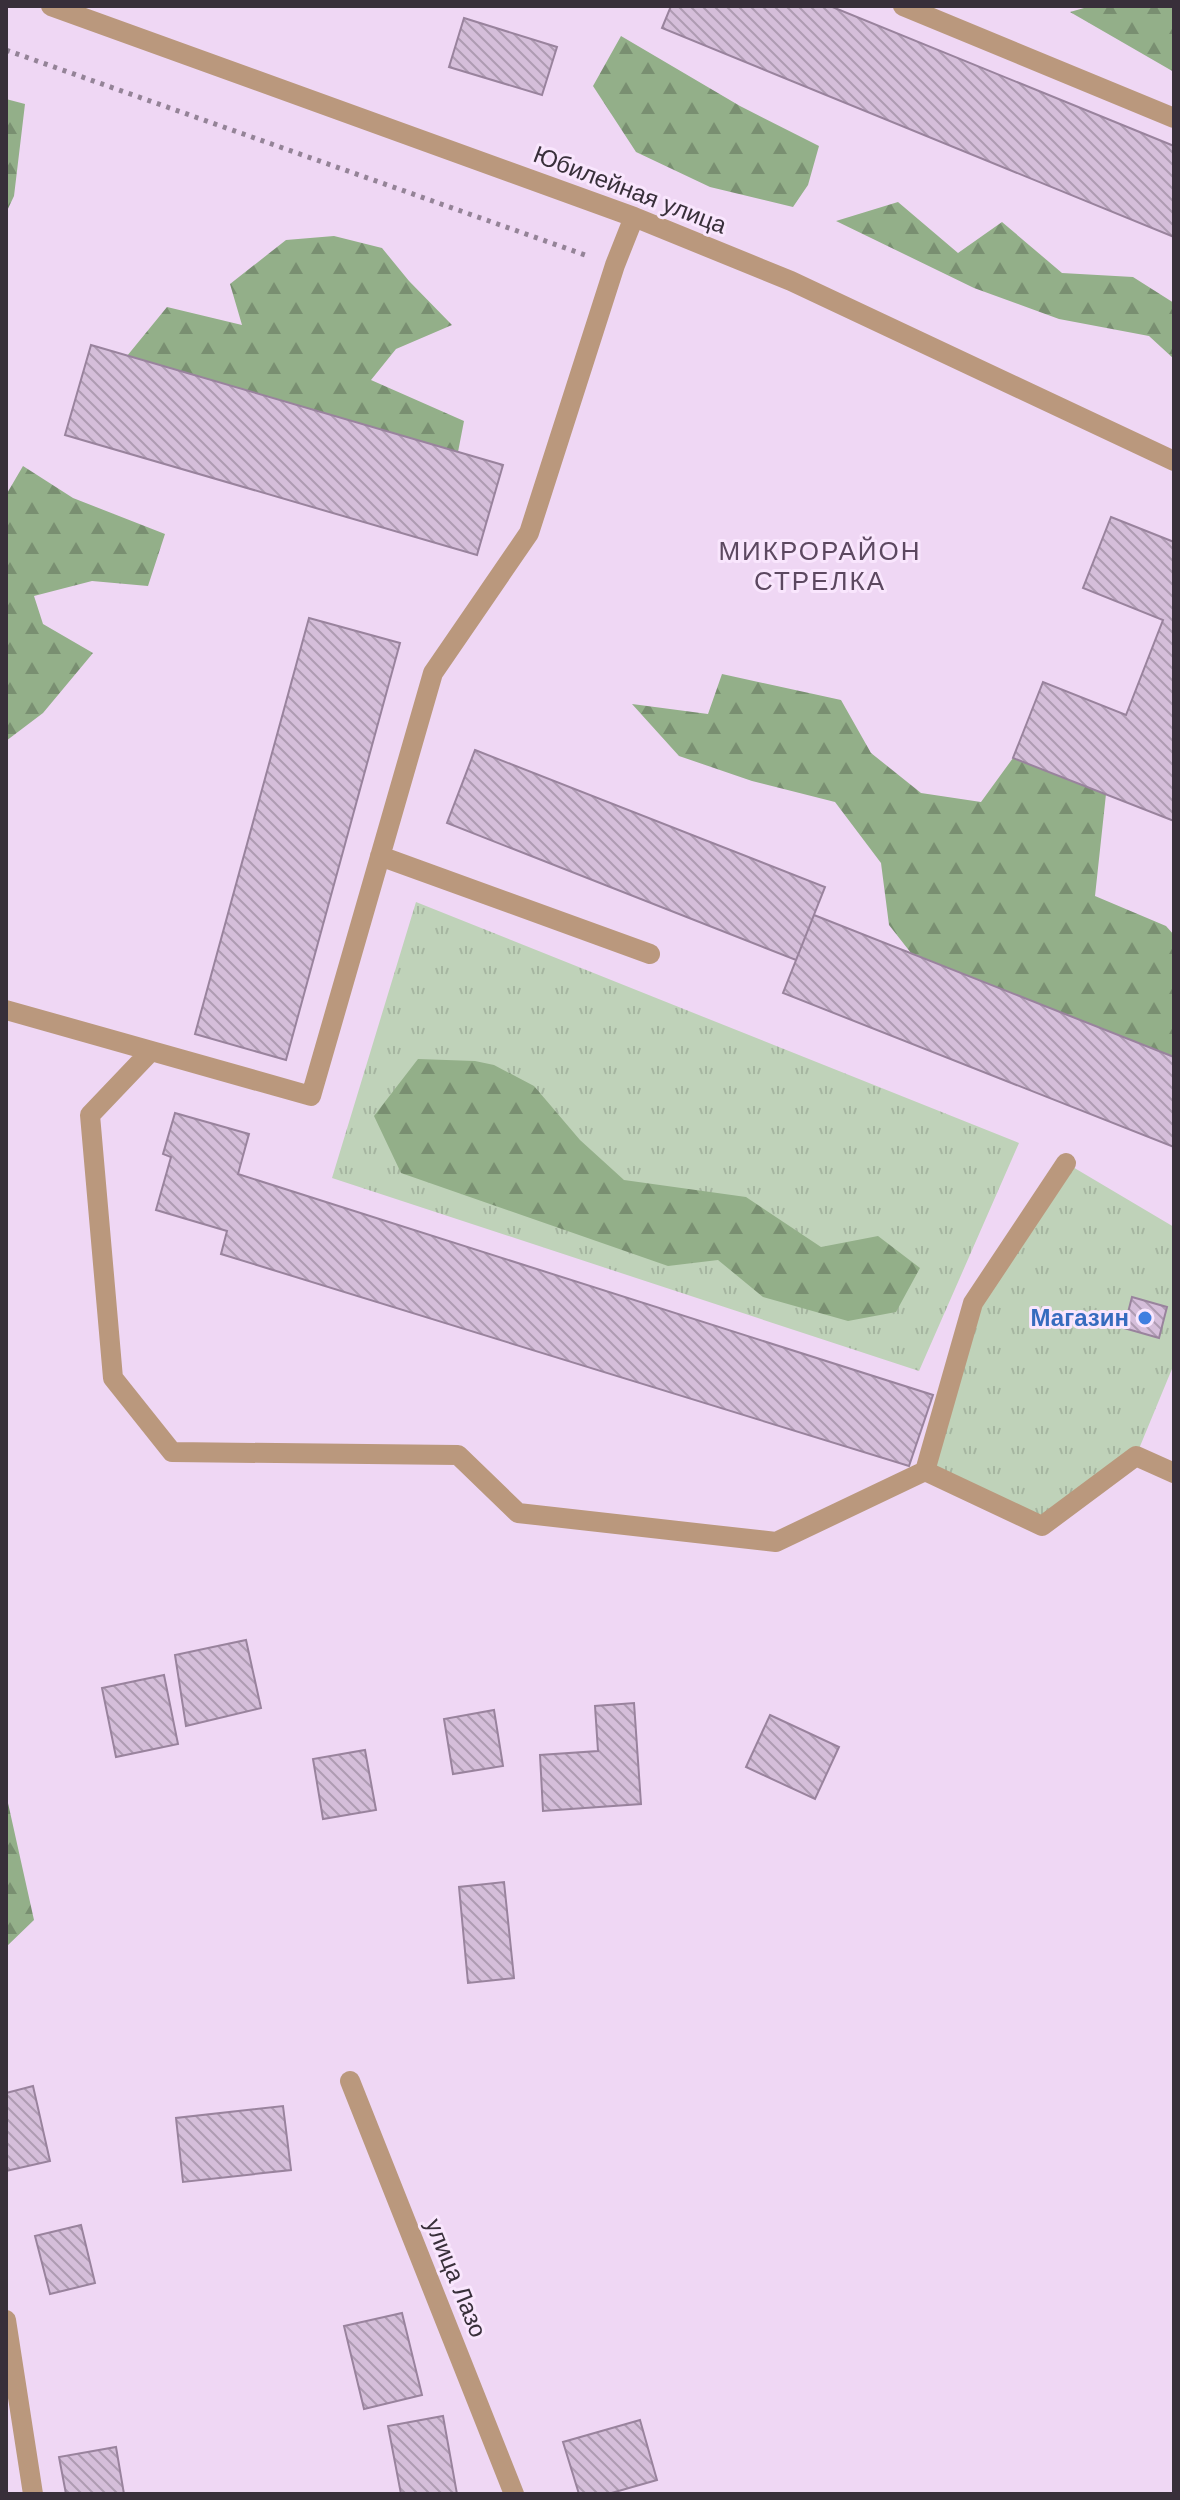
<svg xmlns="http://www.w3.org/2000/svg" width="1180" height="2500" font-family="Arial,sans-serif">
<defs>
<pattern id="grass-tufts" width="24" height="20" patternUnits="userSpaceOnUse" patternTransform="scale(2)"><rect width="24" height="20" fill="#bfd2b9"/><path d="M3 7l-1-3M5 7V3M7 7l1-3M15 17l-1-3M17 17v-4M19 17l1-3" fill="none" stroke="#a5b5a0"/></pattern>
<pattern id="forest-firs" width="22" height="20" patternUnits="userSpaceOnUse" patternTransform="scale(2)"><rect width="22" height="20" fill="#93af89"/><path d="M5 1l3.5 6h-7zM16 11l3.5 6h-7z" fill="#798f71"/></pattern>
<pattern id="building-back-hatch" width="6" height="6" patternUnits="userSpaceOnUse" patternTransform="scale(2)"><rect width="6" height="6" fill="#d5beda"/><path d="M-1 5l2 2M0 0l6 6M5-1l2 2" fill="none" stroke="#ae9bb2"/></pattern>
</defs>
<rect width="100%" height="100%" fill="#efd7f4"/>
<path fill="url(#grass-tufts)" d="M416,902L1019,1143L919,1371L332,1178Z
M1066,1163L1174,1227V1364L1136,1456L1042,1526L925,1471L973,1303Z"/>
<path fill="url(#forest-firs)" d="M1091,6H1174V72L1070,12Z
M621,36L740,106L819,146L808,185L793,207L710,187L636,152L593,86Z
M6,99L25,104L14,196L6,213Z
M898,202L958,253L1002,222L1062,273L1133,277L1174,303V359L1149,336L1059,319L974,288L836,221Z
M334,236L382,248L409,281L452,325L396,349L371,380L464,421L458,452L127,356L167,307L242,325L230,284L286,240Z
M23,466L73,498L165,534L148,586L92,581L34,596L43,624L93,653L43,713L6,741V495Z
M722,674L841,700L871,753L921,793L981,802L1013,758L1106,794L1095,896L1166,926L1174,935V1057L911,953L889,925L881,863L835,802L752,781L679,756L632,704L708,714Z
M418,1059L475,1061L494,1065L534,1086L580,1140L624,1180L746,1197L821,1247L878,1236L920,1268L896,1312L848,1321L763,1297L718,1260L668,1266L401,1173L374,1116Z
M6,1794L34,1920L6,1947Z"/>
<path fill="url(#building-back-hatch)" stroke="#99839d" stroke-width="2" d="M671,6H830L1174,146V237L662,28Z
M464,18L557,47L542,95L449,67Z
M91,345L503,465L477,555L65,435Z
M1111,517L1174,542V821L1013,758L1043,682L1126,715L1163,620L1083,588Z
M309,618L400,643L286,1060L195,1034Z
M475,750L825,887L796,960L447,823Z
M814,915L1174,1057V1147L783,993Z
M175,1113L249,1134L238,1174L933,1395L909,1466L221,1254L227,1231L156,1210L171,1157L163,1154Z
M1132,1297L1167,1307L1159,1338L1124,1328Z
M246,1640L261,1708L186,1726L175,1655Z
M164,1675L178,1744L116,1757L102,1688Z
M634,1703L641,1804L543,1811L540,1755L598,1751L595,1706Z
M494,1710L503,1766L453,1774L444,1719Z
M770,1715L839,1747L815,1799L746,1767Z
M365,1750L376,1810L323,1819L313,1759Z
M504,1882L514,1978L468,1983L459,1887Z
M33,2086L50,2161L6,2171V2093Z
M283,2106L291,2170L183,2182L176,2118Z
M81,2225L95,2283L50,2294L35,2236Z
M402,2313L422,2395L364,2409L344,2326Z
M443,2416L457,2494H401L388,2426Z
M640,2420L657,2480L608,2494H579L563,2442Z
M116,2447L124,2494H66L59,2457Z"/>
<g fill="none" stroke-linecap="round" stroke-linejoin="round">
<path stroke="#948397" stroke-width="5" stroke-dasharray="4 6" stroke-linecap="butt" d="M6,50L588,256"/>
<path stroke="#ba987d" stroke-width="20" d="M51,6L634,217L791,281L1174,461
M903,6L1174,118
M380,856L650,954
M6,1010L311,1096L433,673L529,533L615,265L634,217
M151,1051L90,1115L113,1378L172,1452L458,1455L518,1513L776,1542L925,1471L973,1303L1066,1163
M925,1471L1042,1526L1136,1456L1174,1473
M350,2081L514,2494
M6,2320L33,2494"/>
</g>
<circle fill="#3f7fe0" stroke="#f9e6fd" stroke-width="3" cx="1145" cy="1318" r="8"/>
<g text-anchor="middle" stroke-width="6" stroke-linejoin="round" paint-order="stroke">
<g font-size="24" fill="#382f3a" stroke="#f9e6fd">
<text transform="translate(630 190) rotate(21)" y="8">Юбилейная улица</text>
<text transform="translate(456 2278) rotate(68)" y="8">улица Лазо</text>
</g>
<g font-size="24" font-weight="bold" fill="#366cbe" stroke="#f9e6fd" text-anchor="end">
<text x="1129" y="1326">Магазин</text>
</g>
<g font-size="26" letter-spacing="2" fill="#5c4860" stroke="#f9e6fd">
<text x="820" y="560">МИКРОРАЙОН<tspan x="820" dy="30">СТРЕЛКА</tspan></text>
</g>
</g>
<rect width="1180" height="2500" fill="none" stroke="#382f3a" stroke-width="16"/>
</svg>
